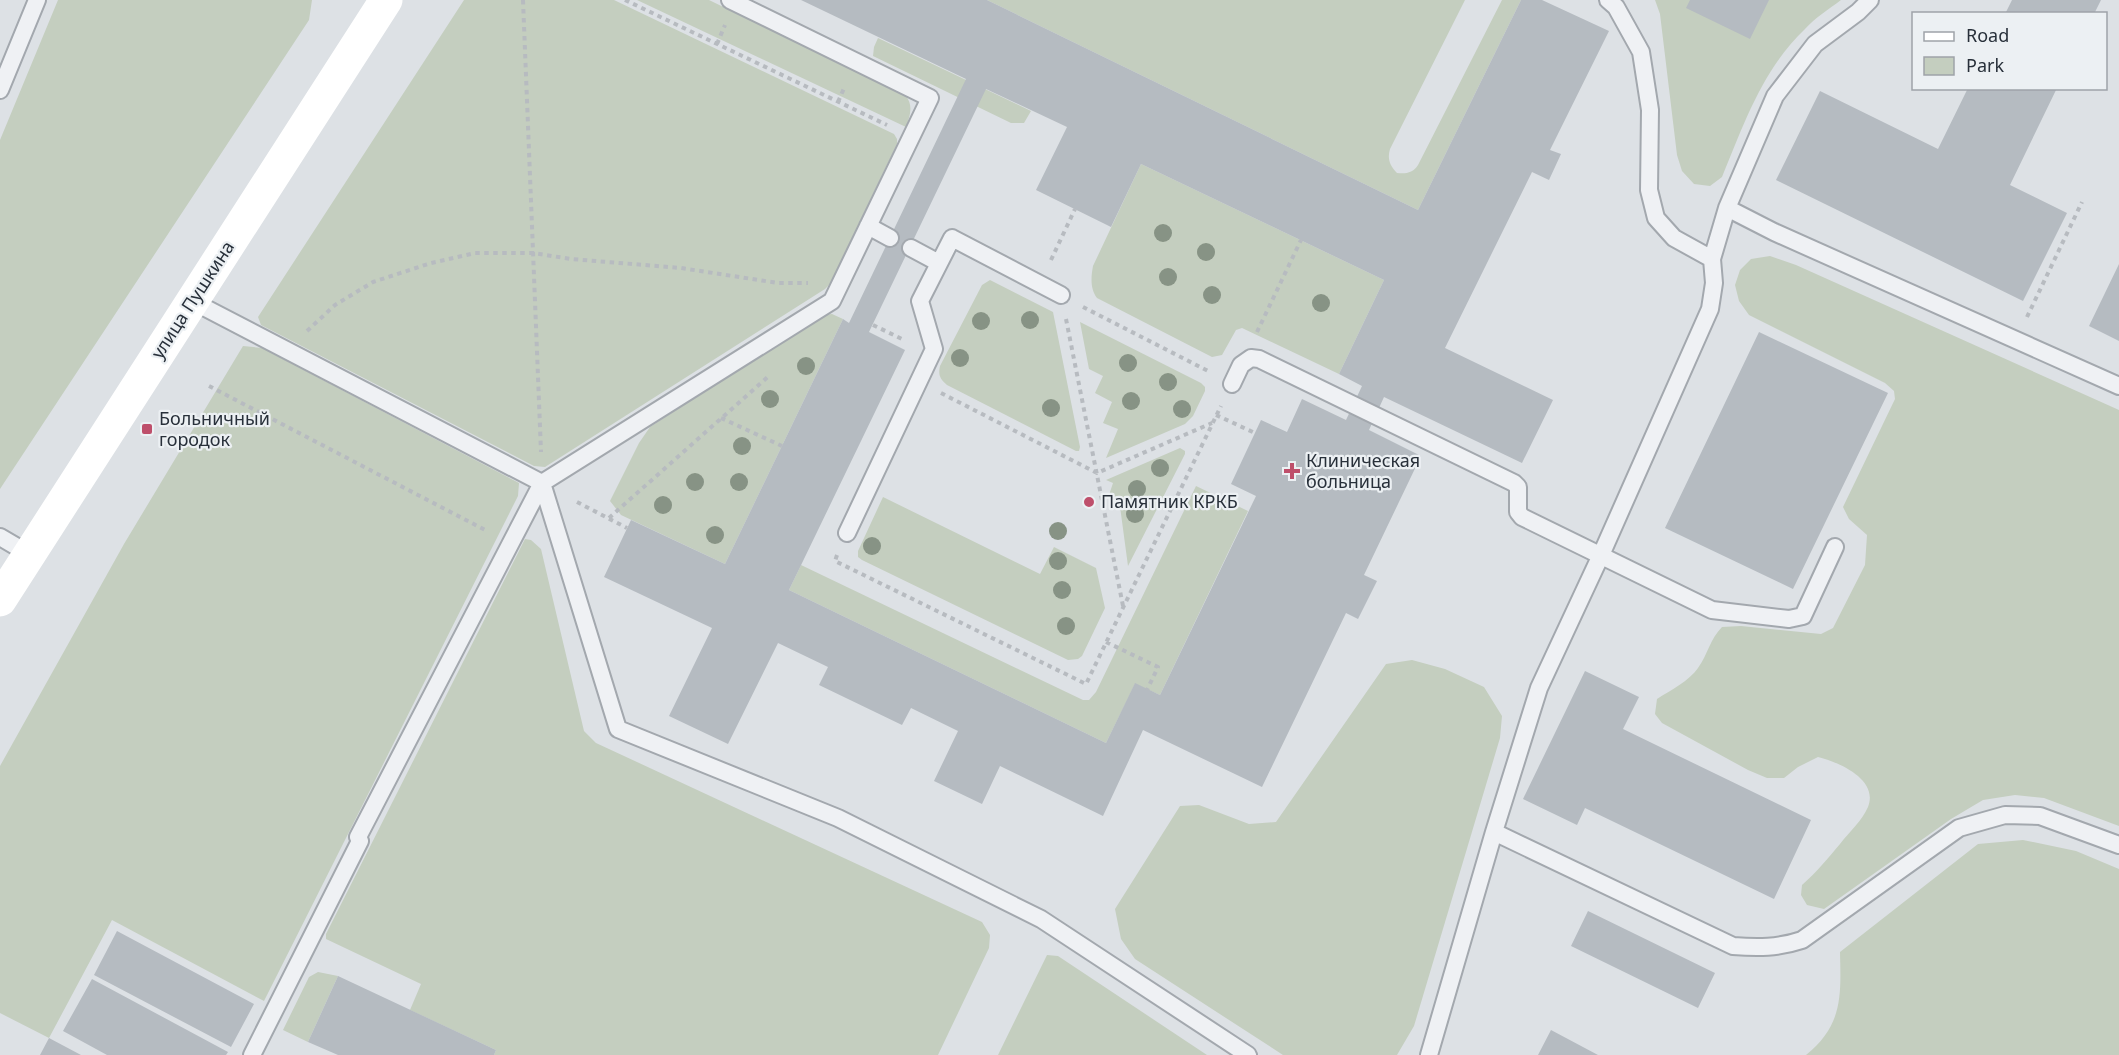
<svg xmlns="http://www.w3.org/2000/svg" width="2119" height="1055" font-family="'Noto Sans',sans-serif">
<rect width="100%" height="100%" fill="#dde1e5"/>
<path fill="#c4cebf" d="M58,0H312L309,20L0,489V140Z
M464,0H614L894,134L897,139V144L830,284L825,289L545,467L534,466L261,325L258,317Z
M637,0H709L905,95C914,105 910,116 906,127Z
M987,0H1465L1390,149C1387,159 1390,166 1397,173C1406,174 1413,173 1418,165L1502,0H1521L1418,210Z
M1655,0H1841C1829,9 1815,18 1805,29C1762,70 1744,124 1722,177L1710,186L1694,184L1682,171L1677,155L1660,14Z
M878,38L1031,111L1024,123H1011L873,56L874,47Z
M1141,164L1384,280L1339,374L1242,328L1236,330L1222,355L1212,357L1097,298C1090,289 1091,277 1093,266Z
M1770,256L1796,265L2119,410V826L2044,798L2015,795L1983,800L1951,819L1824,909L1807,905L1801,895L1802,885C1816,873 1828,858 1840,844C1849,832 1862,821 1868,807C1879,779 1838,762 1818,757L1798,767L1784,778H1767L1748,770L1662,723L1655,714L1657,699C1671,690 1689,681 1698,668C1708,654 1710,639 1722,627L1741,626L1821,634L1833,628L1865,565L1867,535L1849,519L1843,507L1895,399L1894,391L1885,383L1749,315L1739,301L1735,285L1740,270L1751,259Z
M990,280L1053,312L1080,447L1079,451H1076L947,385C940,379 938,375 940,366L982,285Z
M832,314L843,319L725,564L621,515L610,501L639,443L650,427L822,315Z
M1080,322L1201,383L1205,387V391L1193,416L1185,424L1106,458L1118,429L1103,423L1112,402L1095,393L1103,376L1089,369Z
M243,346L262,348L519,483L518,496L264,1001L112,920L49,1038L0,1013V766L124,544Z
M1180,448L1185,451V454L1128,566L1119,499L1109,495L1113,483L1106,480Z
M1196,486L1248,511L1160,695L1135,684L1106,743L789,590L801,565L1083,700H1089L1096,692Z
M883,497L1040,574L1054,547L1096,568L1105,608L1082,656L1078,659L1068,660L862,560L858,557V551Z
M525,539L531,540L541,549L584,731L596,743L982,922L990,935L989,948L938,1055H494L496,1050L410,1010L421,984L326,939V934Z
M1412,660L1445,669L1484,687L1502,716L1500,738L1414,1026L1397,1055H1283L1135,959L1121,939L1115,909L1180,806L1199,805L1249,824L1276,822L1386,664Z
M2023,840L2076,851L2119,869V1055H1806C1843,1025 1841,996 1840,952L1978,844Z
M1047,955L1058,956L1207,1055H998Z
M318,972L338,976L308,1042L283,1030L309,977Z"/>
<path fill="#b5bbc1" fill-rule="evenodd" d="M801,0H987L1418,210L1521,0H1542L1609,31L1550,150L1561,154L1549,180L1532,172L1445,348L1553,400L1522,463L1384,397L1369,430L1421,456L1364,575L1377,581L1358,619L1346,613L1262,787L1143,730L1103,816L1000,766L982,804L934,781L958,731L911,708L902,725L819,685L828,667L778,643L728,744L669,716L712,628L604,577L631,520L725,564L843,319L849,323L966,79ZM986,89L1067,127L1036,190L1111,227L1141,164L1384,280L1339,374L1362,386L1346,420L1302,399L1287,432L1261,420L1231,484L1256,496L1160,695L1135,683L1106,743L789,590L905,350L869,332Z
M1690,0H1769L1750,39L1686,8Z
M2012,0H2101L2094,14H2005Z
M1968,88H2057L2010,185L2067,213L2023,301L1776,180L1820,91L1938,149Z
M2119,264V341L2089,326Z
M1759,332L1888,393L1793,589L1665,528Z
M1585,671L1639,697L1623,729L1811,820L1774,899L1585,808L1577,825L1523,799Z
M1588,911L1715,973L1698,1008L1571,946Z
M117,931L254,1004L231,1047L94,975Z
M338,976L496,1050L494,1055H338L308,1042Z
M92,979L228,1052L226,1055H107L63,1031Z
M1551,1030L1598,1055H1538Z
M49,1038L81,1055H40Z"/>
<g fill="none" stroke-linecap="round" stroke-linejoin="round">
<defs>
<path id="lane" d="M1608,0L1616,7L1641,52L1650,110L1649,190L1656,218L1674,238L1712,259
M0,90L37,0
M1727,208L1774,232L2119,386
M868,226L890,238
M911,248L939,263
M192,301L542,483L618,729L838,818L1041,919L1248,1055
M1232,384L1241,365L1251,358L1259,359L1514,483L1518,487V512L1522,517L1712,610L1789,619L1803,616L1835,547
M847,533L934,349L920,301L952,238L1061,295
M0,537L29,554
M1494,832L1733,946C1758,948 1778,948 1802,940L1959,828L2005,815L2040,816L2119,845
M252,1055L360,841L358,837L542,483L832,301L930,98L730,0
M1429,1055L1494,832L1539,688L1601,555L1710,309L1714,283L1712,259L1727,208L1775,96L1815,44L1858,12L1870,0"/>
</defs>
<use href="#lane" stroke="#a3a8ae" stroke-width="20"/>
<path stroke="#b7bbc0" stroke-width="4" stroke-dasharray="4.5 4.5" stroke-linecap="butt" d="M523,0L541,452
M625,0L887,125
M717,44L725,25
M838,102L845,86
M1051,260L1075,209
M1083,307L1210,372
M2027,317L2082,202
M1066,319L1123,606
M873,325L902,339
M307,331L335,305L373,282L431,263L475,253H533L571,259L681,268L778,283H808
M1257,332L1301,240
M209,386L487,531
M941,393L1097,473L1212,423
M1216,415L1255,433
M721,418L782,446
M577,502L627,528
M609,518L770,375
M837,555L835,561L1086,684L1221,406
M1106,642L1158,667L1147,690"/>
<use href="#lane" stroke="#eff1f4" stroke-width="16"/>
<path stroke="#fff" stroke-width="33" d="M0,600L386,0"/>
</g>
<g fill="#879385">
<circle cx="1163" cy="233" r="9"/>
<circle cx="1206" cy="252" r="9"/>
<circle cx="1168" cy="277" r="9"/>
<circle cx="1212" cy="295" r="9"/>
<circle cx="1321" cy="303" r="9"/>
<circle cx="1030" cy="320" r="9"/>
<circle cx="981" cy="321" r="9"/>
<circle cx="960" cy="358" r="9"/>
<circle cx="1128" cy="363" r="9"/>
<circle cx="806" cy="366" r="9"/>
<circle cx="1168" cy="382" r="9"/>
<circle cx="770" cy="399" r="9"/>
<circle cx="1131" cy="401" r="9"/>
<circle cx="1051" cy="408" r="9"/>
<circle cx="1182" cy="409" r="9"/>
<circle cx="742" cy="446" r="9"/>
<circle cx="1160" cy="468" r="9"/>
<circle cx="695" cy="482" r="9"/>
<circle cx="739" cy="482" r="9"/>
<circle cx="1137" cy="489" r="9"/>
<circle cx="663" cy="505" r="9"/>
<circle cx="1135" cy="514" r="9"/>
<circle cx="1058" cy="531" r="9"/>
<circle cx="715" cy="535" r="9"/>
<circle cx="872" cy="546" r="9"/>
<circle cx="1058" cy="561" r="9"/>
<circle cx="1062" cy="590" r="9"/>
<circle cx="1066" cy="626" r="9"/>
</g>
<g fill="#be4f6b" stroke="#ecf0f3" stroke-width="2">
<rect x="141" y="423" width="12" height="12" rx="3"/>
<path d="M1289 462h6v6h6v6h-6v6h-6v-6h-6v-6h6z"/>
<circle cx="1089" cy="502" r="6"/>
</g>
<g text-anchor="middle" stroke-width="4.5" stroke-linejoin="round" paint-order="stroke">
<g font-size="18" fill="#28303a" stroke="#ecf0f3">
<text transform="translate(193 300) rotate(-57)" y="6">улица Пушкина</text>
</g>
<g font-size="18" fill="#28303a" stroke="#ecf0f3" text-anchor="start">
<text x="159" y="425">Больничный<tspan x="159" dy="21">городок</tspan></text>
<text x="1306" y="467">Клиническая<tspan x="1306" dy="21">больница</tspan></text>
<text x="1101" y="508">Памятник КРКБ</text>
</g>
</g>
<rect x="1912" y="12" width="195" height="78" fill="#ecf0f3" stroke="#9ea3a9" stroke-width="1.5"/>
<rect x="1924" y="32" width="30" height="9" fill="#ffffff" stroke="#9ea3a9" stroke-width="1.5"/>
<text x="1966" y="42" font-size="18" fill="#28303a">Road</text>
<rect x="1924" y="57" width="30" height="18" fill="#c4cebf" stroke="#9ea3a9" stroke-width="1.5"/>
<text x="1966" y="72" font-size="18" fill="#28303a">Park</text>
</svg>
